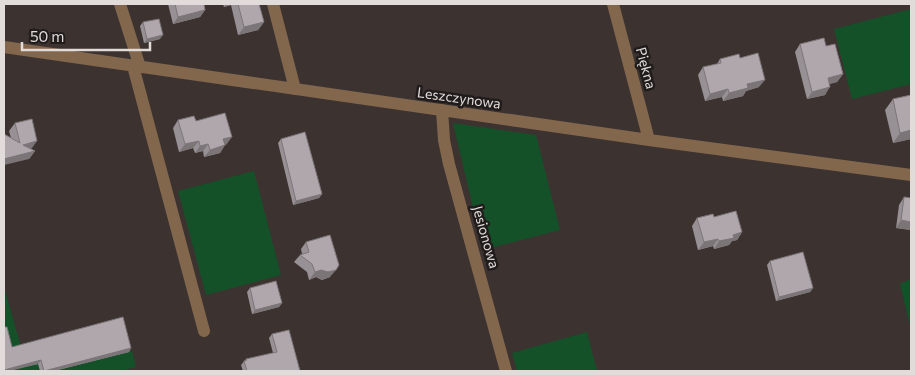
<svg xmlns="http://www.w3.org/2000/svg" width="915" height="375" font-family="Commissioner,sans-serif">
<rect width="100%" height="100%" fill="#3c3330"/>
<path fill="#145129" d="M911,9V84L852,99L834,29Z
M453,123L536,135L560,230L483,250Z
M254,171L281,275L206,295L178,191Z
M911,279V329L900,284Z
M4,287L21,347L33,344L40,371L14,370L4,332L6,331L4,321Z
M587,332L597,371H517L512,353Z
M132,351L136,367L121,371H54Z"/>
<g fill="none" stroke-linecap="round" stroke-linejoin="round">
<path stroke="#82674d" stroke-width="12" d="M120,4L140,67
M273,4L295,89
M613,4L649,140
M4,47L649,140L911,175
M133,66L204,331
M442,110L444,140L449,164L506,371"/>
</g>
<path fill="#979094" d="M168,4H204L205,10L200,17L173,24Z
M223,4H259L264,22L258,30L238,35L231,5L224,7Z
M143,22L160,39L144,43L140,26Z
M800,44L826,46L843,74L837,82L829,84L825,95L807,99L795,52Z
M740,58L759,87L746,91L743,96L723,101L722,97L705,101L698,75L703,67L717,64L720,59Z
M911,95V139L893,143L885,110L893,99Z
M178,120L196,121L226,145H225L220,153L204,157L203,151L195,153L193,148L179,152L173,128Z
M15,123L32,148L30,149L35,151L29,159L11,138L9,131Z
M281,139L322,194L319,198L293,205L278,143Z
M904,197L911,230L896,228L899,205Z
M714,217L742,232L737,240L732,241L729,245L714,249L713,246L698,250L692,226L697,218Z
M306,242L330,277L322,280L316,277L309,280L307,272L294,262L300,255L302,254L301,249Z
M770,261L813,288L810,292L776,301L767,265Z
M250,288L282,303L279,307L252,314L247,292Z
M4,327L12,347L131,348L129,352L54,371H40L38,364L4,371Z
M272,334L300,371H243L241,365L246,359L273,353L269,338Z"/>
<path fill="#7b7578" d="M226,4H232L231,5L224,7Z
M205,10L200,17L173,24L178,17Z
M264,22L258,30L238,35L244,27Z
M163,35L160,39L144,43L147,39Z
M843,74L837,82L823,86L828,78Z
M765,80L759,87L746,91L743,96L723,101L729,93L747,84Z
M830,87L825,95L807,99L812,92Z
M728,89L722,97L705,101L710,94Z
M911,130V139L893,143L900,133Z
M232,137L226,145L218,147L223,139Z
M37,141L32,148L18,152L23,145Z
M199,141L193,148L179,152L185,144Z
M208,144L203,151L195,153L200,146Z
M225,145L220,153L204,157L210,150Z
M35,151L29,159L4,165V159Z
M322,194L319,198L293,205L296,201Z
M901,220L911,222V230L896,228Z
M742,232L737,240L732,241L729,245L714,249L719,241L733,235Z
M718,239L713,246L698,250L704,242Z
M321,270H336L330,277L322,280L316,277L309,280L315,272Z
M813,288L810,292L776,301L779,297Z
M282,303L279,307L252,314L255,310Z
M131,348L129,352L54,371H43Z
M41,360L38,364L10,371H4V370Z"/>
<path fill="#b0a7ac" stroke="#7b7578" d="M175,4H204L205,10L178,17Z
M238,4H259L264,22L244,27Z
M159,19L163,35L147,39L143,22Z
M824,38L826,46L835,44L843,74L828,78L830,87L812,92L800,44Z
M758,53L765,80L747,84L748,88L729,93L728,89L710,94L703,67L721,63L720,59L739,54L740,58Z
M911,95V130L900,133L893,99Z
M225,113L232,137L223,139L225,145L210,150L208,144L200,146L199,141L185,144L178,120L194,116L196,121Z
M32,119L37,141L23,145L35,151L4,159V134L20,143L15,123Z
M305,132L322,194L296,201L281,139Z
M904,197L911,198V222L901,220Z
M736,211L742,232L733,235L734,238L719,241L718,239L704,242L697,218L713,214L714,217Z
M330,235L339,265L336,270L328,272L321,270L315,272L312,264L300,255L309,252L306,242Z
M803,252L813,288L779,297L770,261Z
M276,281L282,303L255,310L250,288Z
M123,317L131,348L44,371L41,360L4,370V327H7L12,347Z
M289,330L300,371H247L244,361L247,360L246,359L277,352L272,334Z"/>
<g text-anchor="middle" stroke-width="5" stroke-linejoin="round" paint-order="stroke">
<g font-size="14" fill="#e1dbd9" stroke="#201c1b">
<text transform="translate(646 68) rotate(75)" y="5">Piękna</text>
<text transform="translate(459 98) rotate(8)" y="5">Leszczynowa</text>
<text transform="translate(486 237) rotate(74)" y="5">Jesionowa</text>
</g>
</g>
<rect width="915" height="375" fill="none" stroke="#e1dbd9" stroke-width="10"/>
<path d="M22 42v8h128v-8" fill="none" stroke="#e1dbd9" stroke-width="2.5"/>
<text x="30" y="42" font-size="15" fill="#e1dbd9" stroke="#201c1b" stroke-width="4" paint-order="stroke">50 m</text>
</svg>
